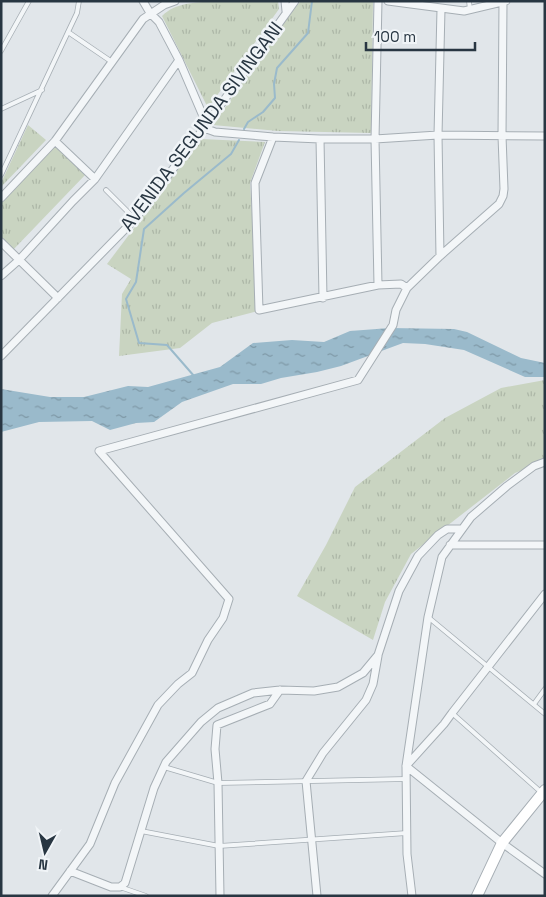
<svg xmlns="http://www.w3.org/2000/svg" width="546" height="897" font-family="'Space Grotesk',sans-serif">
<defs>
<pattern id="grass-tufts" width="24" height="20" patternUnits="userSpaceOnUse" patternTransform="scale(1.25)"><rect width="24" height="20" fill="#c9d4c1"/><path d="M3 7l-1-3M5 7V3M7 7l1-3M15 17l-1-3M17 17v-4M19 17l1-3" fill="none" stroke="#adb7a7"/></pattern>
<pattern id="water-ripples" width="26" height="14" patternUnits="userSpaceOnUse" patternTransform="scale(1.25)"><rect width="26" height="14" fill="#9abacb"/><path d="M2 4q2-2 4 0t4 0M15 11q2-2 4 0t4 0" fill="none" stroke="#7e98a6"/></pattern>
</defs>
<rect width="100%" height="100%" fill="#e1e6ea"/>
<path fill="url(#grass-tufts)" d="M213,1H278L279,9L208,108L162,16C176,2 195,3 213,1Z
M301,1L373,2L371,133L278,131L213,125L291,12Z
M28,125L46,140L1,187V183Z
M201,139L265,142L250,183L258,311L212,323L180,348L119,356L122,294L131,279L107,264Z
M55,145L86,174L13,250L1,239V200Z
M545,380V461L515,473L411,554L385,602L373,640L297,596L326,545L355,487L445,418L501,388Z"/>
<path fill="url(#water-ripples)" d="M390,328L454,329L467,332L521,358L545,363V377H525L464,350L425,344L403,343L341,366L317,372L281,378L261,384H233L182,402L154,422L136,423L110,430L92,421L39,422L1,432V389L50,397H84L128,386L148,387L220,367L253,343L292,340L324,342L350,331Z"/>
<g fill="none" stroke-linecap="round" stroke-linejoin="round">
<path stroke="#9abacb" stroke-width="2" d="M244,129L248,122L263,112L275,98L274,84L277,68L308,33L312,1
M194,376L167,345L139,343L126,299L136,282L144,229L184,193L231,154L239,140"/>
<defs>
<path id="lane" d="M469,1L470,10
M68,32L112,62
M1,51L29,1
M1,109L42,90
M1,175L68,32L77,13L79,1
M106,190L135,219
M428,617L545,714
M534,704L545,689
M452,713L542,793
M164,767L218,783L406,779
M141,831L219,846L407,833
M120,887L146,896"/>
<path id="street" d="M143,1L150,13L159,22L179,60L203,116L204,128L215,132L273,137L320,139H375L438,135L545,136
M285,1L286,11
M378,1L375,139L378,285
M388,1L464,11L506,1
M273,137L255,183L259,310L378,285L401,284L407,288
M320,139L323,298
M55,141L95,179
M1,198L55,141L143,19L164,5L175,1
M1,242L58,298
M440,256L438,135L441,9
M1,276L19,260L73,201L95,179L179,60
M1,356L135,219L204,128L295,1
M450,545H545
M545,594L452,713L444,724L406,766L502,843L545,874
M70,871L111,887H120L125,883L154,788L166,762L201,722L218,708L253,693L280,690L314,691L338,687L363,673L378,655L399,591L418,556L438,535L447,529H461
M52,896L90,844L115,783L158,705L178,684L192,673L208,640L223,618L229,599L99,451L358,380L393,325L396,310L407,288L440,256L499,204L503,196L504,189L502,136L503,2
M220,896L218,783L215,749L217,725L270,704L280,690
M317,896L306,781L323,753L366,700L373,684L378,656
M412,896L407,854L406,766L428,617L442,557L471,517L507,486L534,466L545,462"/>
<path id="secondary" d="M477,896L502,843L545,790"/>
</defs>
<use href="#lane" stroke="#a6aeb4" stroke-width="5.5"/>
<use href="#street" stroke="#a6aeb4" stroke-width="9"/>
<use href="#secondary" stroke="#a6aeb4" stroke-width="12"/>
<use href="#lane" stroke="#f3f6f8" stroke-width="4"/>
<use href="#street" stroke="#f3f6f8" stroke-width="7"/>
<use href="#secondary" stroke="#fff" stroke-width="10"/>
</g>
<g text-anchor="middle" stroke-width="5" stroke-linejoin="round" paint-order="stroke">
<g font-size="19" fill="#283642" stroke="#f0f4f7">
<text transform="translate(201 126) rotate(-53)" y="7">AVENIDA SEGUNDA SIVINGANI</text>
</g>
</g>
<rect width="546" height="897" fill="none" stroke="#283642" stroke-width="5"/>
<g transform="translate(45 852) rotate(188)" stroke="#f0f4f7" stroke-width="4" paint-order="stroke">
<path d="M0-4L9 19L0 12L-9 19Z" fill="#283642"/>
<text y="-8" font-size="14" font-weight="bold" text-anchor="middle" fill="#283642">N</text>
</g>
<path d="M366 42v8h109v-8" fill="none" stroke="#283642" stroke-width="2.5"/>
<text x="374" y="42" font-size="15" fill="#283642" stroke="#f0f4f7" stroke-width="4" paint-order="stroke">100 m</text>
</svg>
